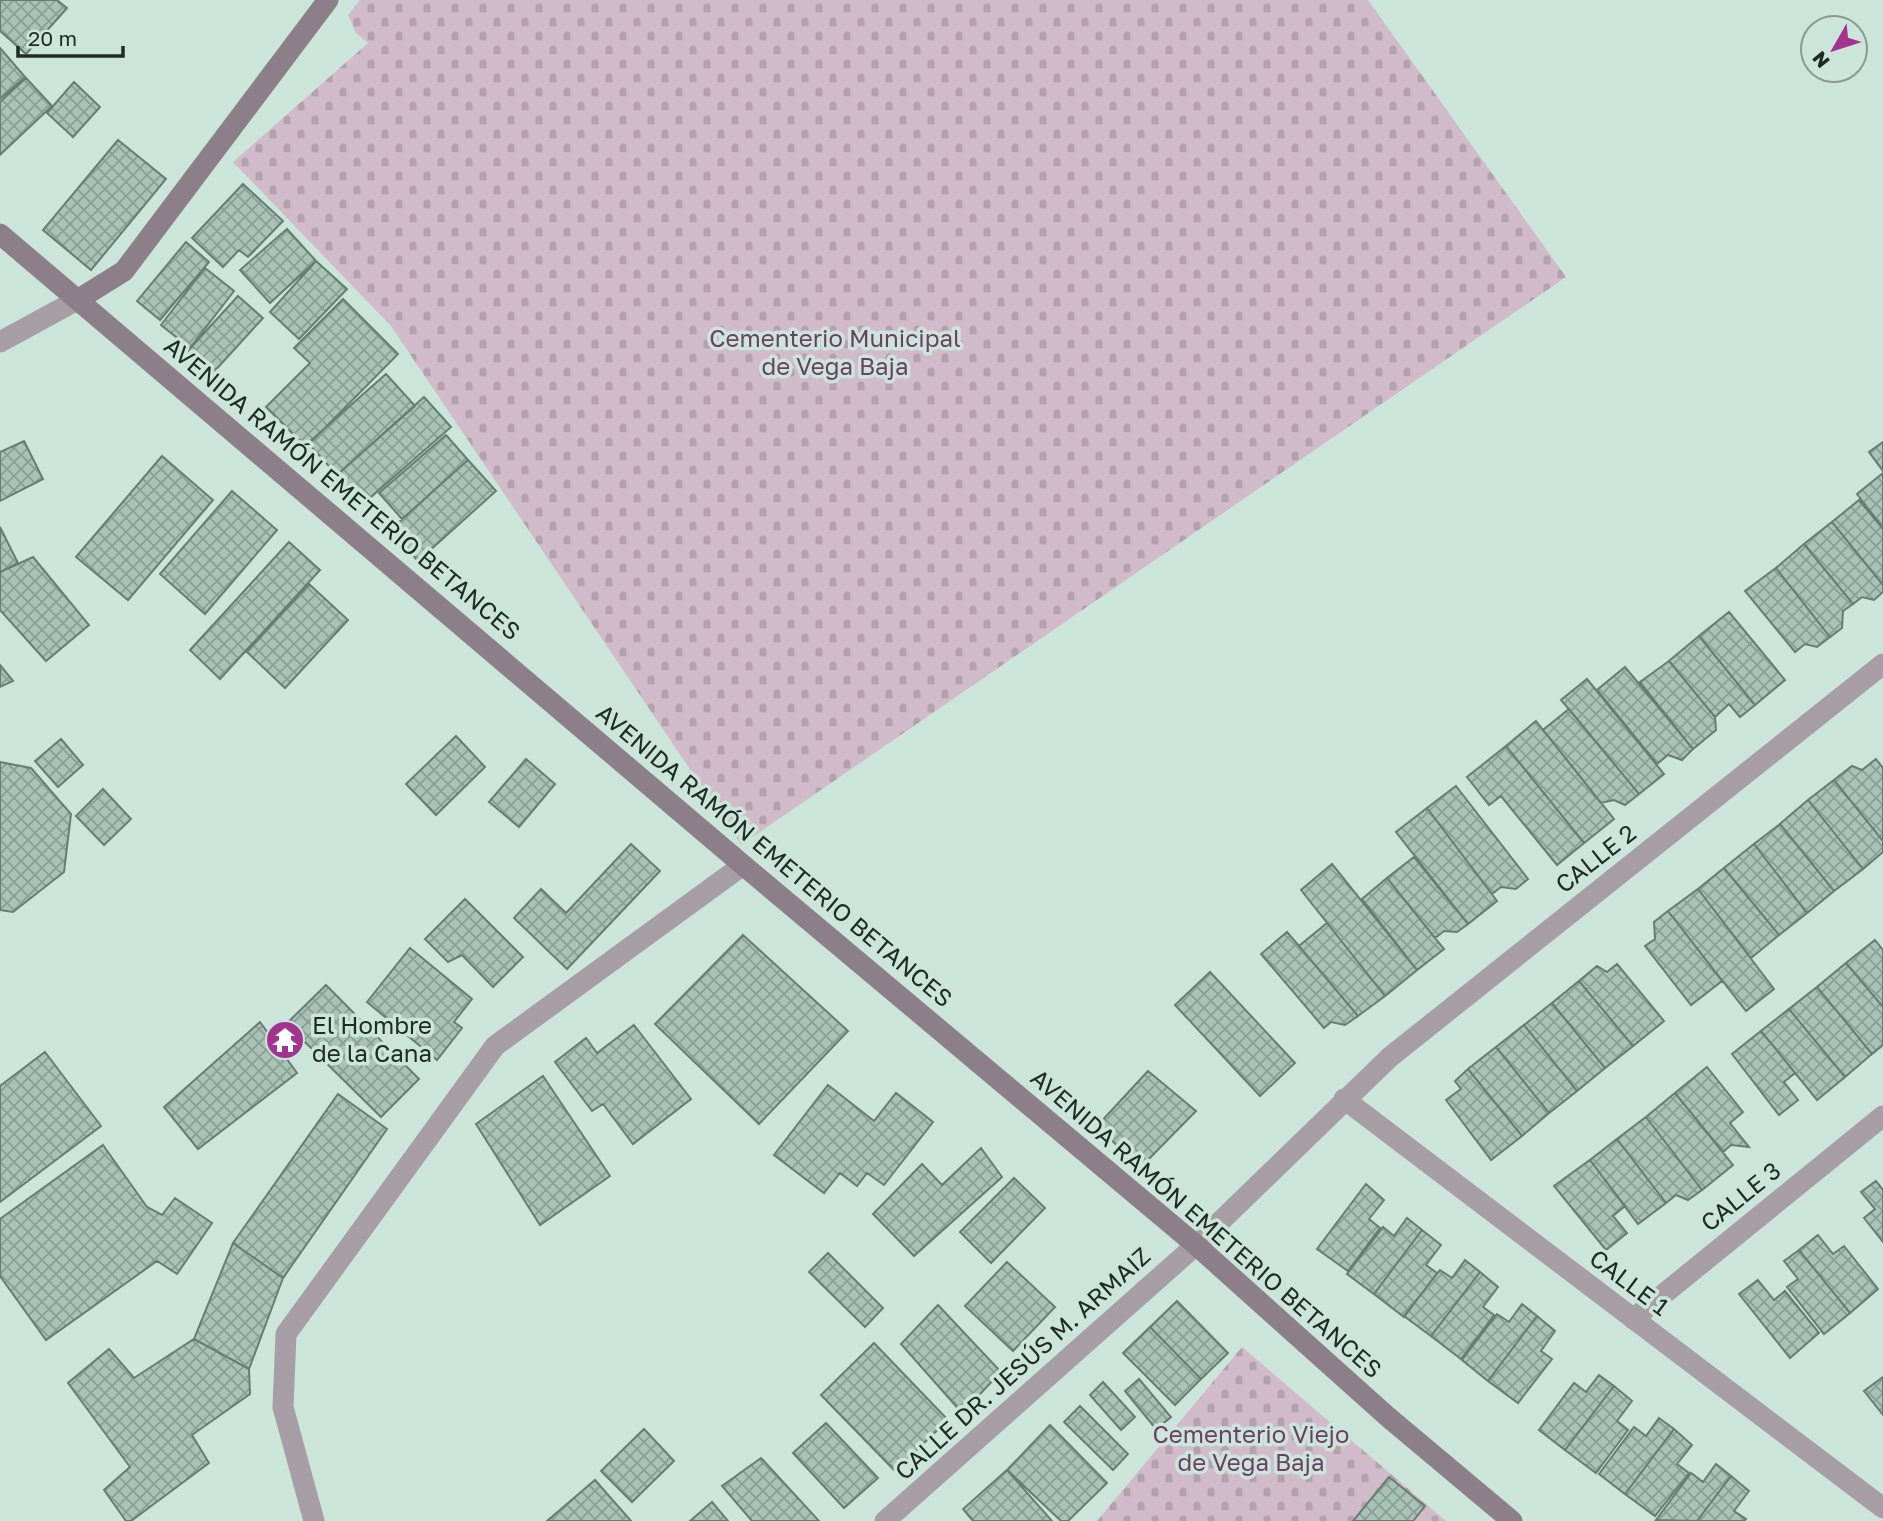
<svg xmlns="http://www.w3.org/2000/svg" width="1883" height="1521" font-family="'Golos Text',sans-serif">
<defs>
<pattern id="cemetery-stones" width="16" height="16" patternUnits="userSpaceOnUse" patternTransform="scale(1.75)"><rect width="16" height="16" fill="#d1bbca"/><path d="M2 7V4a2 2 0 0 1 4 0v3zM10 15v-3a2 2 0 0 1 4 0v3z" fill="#b3a1ad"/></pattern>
<pattern id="building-cross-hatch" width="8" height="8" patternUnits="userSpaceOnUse" patternTransform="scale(1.75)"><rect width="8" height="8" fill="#a9c2b8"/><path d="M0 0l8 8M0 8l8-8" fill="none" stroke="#899e95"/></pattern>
</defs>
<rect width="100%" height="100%" fill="#cbe5db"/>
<path fill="url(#cemetery-stones)" d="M360,0H1368L1566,277L741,845L391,326L233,162L368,43L356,33L348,15Z
M1242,1347L1446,1521H1097Z"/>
<path fill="url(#building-cross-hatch)" stroke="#667d74" stroke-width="2" d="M0,0H57L67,8L26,54L0,31Z
M0,48L25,77L0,99Z
M26,78L52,106L0,155V102Z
M74,82L100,107L73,137L47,113Z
M118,140L166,179L91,270L43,230Z
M243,184L283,221L248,257L239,250L223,267L192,238Z
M287,229L316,261L270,303L240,270Z
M186,242L209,262L160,320L137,301Z
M316,261L347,289L299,339L270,312Z
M205,268L234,291L190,348L161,325Z
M238,296L263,318L210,376L185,354Z
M343,299L398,354L306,447L266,407L310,363L294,348Z
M386,374L415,406L337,475L308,443Z
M424,397L451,427L363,504L337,475Z
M446,435L468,460L402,519L379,493Z
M24,441L43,479L0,501V452Z
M1883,442V471L1869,452Z
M162,456L213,500L128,600L76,557Z
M468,460L496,491L418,561L390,530Z
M1883,473V528L1857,494Z
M232,491L277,530L205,614L160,574Z
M1859,500L1883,529V585L1832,522Z
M1832,522L1883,585V592L1874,600L1862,597L1853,604L1804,544Z
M0,527L18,563L0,572Z
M289,542L320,570L220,679L190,650Z
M1804,544L1853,604L1843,611L1842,628L1830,637L1776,568Z
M33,557L89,625L46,661L0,610V572Z
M1776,568L1830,637L1817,647L1805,644L1795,652L1745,591Z
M309,584L348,620L285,688L247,652Z
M1729,612L1785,680L1755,705L1699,636Z
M1699,636L1755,705L1740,717L1729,704L1715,717L1669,661Z
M1669,661L1715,717L1716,730L1693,749L1640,682Z
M0,665L13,681L0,687Z
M1625,667L1693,749L1682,760L1668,755L1657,764L1597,690Z
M1587,679L1664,774L1639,794L1561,700Z
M1569,709L1639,794L1625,805L1614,800L1601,803L1543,730Z
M1536,721L1614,819L1584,843L1506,746Z
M456,736L485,767L436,815L406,784Z
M61,739L83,765L58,787L35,761Z
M1506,746L1584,843L1557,865L1501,796L1489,805L1467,777Z
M526,759L555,784L519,827L489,802Z
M1876,759L1883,768V841L1834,780L1852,766L1862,770Z
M0,762L31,768L71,814L64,872L13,912L0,910Z
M1834,780L1883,841V852L1863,869L1808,800Z
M1456,786L1528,879L1516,889L1501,887L1492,894L1427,808Z
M103,789L131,819L104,845L76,816Z
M1808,800L1863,869L1834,891L1780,824Z
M1427,808L1497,901L1468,924L1396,832Z
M1780,824L1834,891L1807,913L1754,844Z
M631,844L660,871L567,969L514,918L541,889L566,913Z
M1754,844L1807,913L1779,935L1724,868Z
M1414,857L1468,924L1457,932L1444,931L1435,938L1387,878Z
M1332,864L1417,970L1385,996L1301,890Z
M1724,868L1779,935L1751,958L1698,889Z
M1387,878L1444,949L1417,970L1362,899Z
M1698,889L1774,989L1746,1011L1668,911Z
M465,899L523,957L493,987L462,955L448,962L425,939Z
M1668,911L1722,981L1691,1005L1645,946L1655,939L1654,922Z
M1327,923L1385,996L1358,1016L1299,946Z
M1287,932L1299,946L1358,1016L1345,1025L1331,1022L1324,1028L1261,954Z
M743,935L848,1031L759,1124L655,1024Z
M1875,940L1883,950V1007L1846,963Z
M410,948L472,999L454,1022L462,1028L437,1060L367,1002Z
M1846,963L1883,1007V1045L1872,1054L1817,987Z
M1617,964L1664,1021L1633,1046L1579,981L1597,966L1607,972Z
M1210,972L1295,1063L1260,1096L1175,1005Z
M1579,981L1633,1046L1605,1068L1552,1003Z
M326,985L419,1079L381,1117L305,1042L299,1048L280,1030Z
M1817,987L1872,1054L1845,1077L1789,1009Z
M1552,1003L1605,1068L1577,1091L1524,1025Z
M1789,1009L1845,1077L1817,1100L1761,1031Z
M260,1022L297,1073L198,1149L164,1107Z
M634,1025L691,1099L633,1144L603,1104L592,1111L555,1062L586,1038L597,1053Z
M1524,1025L1577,1091L1549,1113L1496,1047Z
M1761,1031L1795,1073L1784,1082L1798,1100L1779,1115L1732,1054Z
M1496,1047L1549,1113L1522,1136L1468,1069Z
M45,1052L101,1126L0,1202V1086Z
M1707,1067L1743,1112L1730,1123L1749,1147L1731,1145L1723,1152L1675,1093Z
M1468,1069L1522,1136L1491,1160L1446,1100L1461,1089L1455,1081Z
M1148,1071L1196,1111L1140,1168L1097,1126Z
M543,1076L610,1176L540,1225L476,1124Z
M828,1085L874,1121L896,1093L933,1122L884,1185L867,1173L857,1186L840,1173L824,1193L774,1155Z
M1675,1093L1733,1165L1702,1190L1646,1117Z
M338,1094L387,1129L283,1278L233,1243Z
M1646,1117L1702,1190L1688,1200L1676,1195L1666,1203L1617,1139Z
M1617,1139L1666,1203L1638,1224L1590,1160Z
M103,1145L147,1207L162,1215L175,1198L212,1223L177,1274L157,1261L46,1340L0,1276V1219Z
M981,1148L1002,1177L914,1256L873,1214L922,1164L942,1185Z
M1590,1160L1625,1206L1613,1216L1627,1233L1606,1250L1554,1186Z
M1014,1178L1045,1208L991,1263L960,1232Z
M1876,1181L1883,1190V1242L1864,1218L1875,1209L1861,1192Z
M1366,1184L1384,1200L1369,1219L1380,1228L1348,1271L1317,1249Z
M1407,1218L1422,1230L1374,1294L1347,1274L1383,1227L1394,1236Z
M1422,1230L1441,1245L1426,1265L1437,1273L1404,1317L1374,1294Z
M1818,1235L1833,1254L1844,1246L1878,1289L1850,1313L1799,1250Z
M233,1243L283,1278L249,1369L194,1339Z
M1799,1250L1850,1313L1824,1334L1787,1287L1798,1279L1784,1261Z
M828,1253L883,1308L865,1327L809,1272Z
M1465,1260L1480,1272L1431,1336L1404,1316L1440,1270L1452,1278Z
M1007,1262L1055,1307L1013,1351L965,1306Z
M1480,1272L1498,1287L1483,1307L1494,1315L1461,1359L1431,1336Z
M1758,1280L1774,1300L1785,1291L1819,1333L1790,1358L1739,1294Z
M1177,1301L1228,1353L1201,1379L1150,1327Z
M1522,1304L1537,1316L1488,1381L1462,1360L1497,1314L1509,1322Z
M938,1305L1001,1372L962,1413L901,1344Z
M1537,1316L1555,1331L1541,1351L1552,1359L1518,1403L1488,1381Z
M1150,1327L1201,1379L1175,1405L1123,1353Z
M194,1339L249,1369L250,1394L192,1435L209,1463L131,1521H126L104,1490L130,1467L68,1383L109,1349L134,1378Z
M874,1343L948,1420L895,1471L821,1395Z
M1599,1375L1614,1386L1565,1450L1539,1430L1574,1383L1586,1392Z
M1883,1377V1415L1864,1391Z
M1139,1379L1171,1417L1156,1429L1125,1391Z
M1103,1382L1135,1417L1121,1430L1090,1395Z
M1614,1386L1632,1401L1617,1421L1628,1430L1596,1473L1565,1450Z
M1080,1406L1128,1454L1113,1470L1064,1422Z
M1659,1418L1674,1429L1625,1494L1599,1474L1634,1427L1646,1436Z
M826,1423L878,1478L844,1508L793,1453Z
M1050,1425L1107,1483L1068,1521H1061L1007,1470Z
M644,1429L674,1461L632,1502L601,1471Z
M1674,1429L1692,1445L1677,1464L1689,1473L1655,1516L1625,1494Z
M761,1458L819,1521H752L722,1486Z
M1716,1464L1731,1476L1697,1521L1656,1520L1691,1473L1703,1482Z
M1007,1470L1052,1521H973L963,1509Z
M1731,1476L1749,1491L1734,1511L1746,1519L1744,1521H1697Z
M1389,1477L1425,1506L1413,1521H1353Z
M595,1480L631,1521H547Z
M712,1502L728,1521H690Z"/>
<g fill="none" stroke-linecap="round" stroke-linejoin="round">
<path stroke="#a79ea5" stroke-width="21" d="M0,342L79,299
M1344,1099L1883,1508
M1633,1319L1883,1116
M314,1521L283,1407L286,1334L495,1046L743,865
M885,1521L1196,1245L1390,1057L1883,664"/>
<path stroke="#8c7f89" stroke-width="21" d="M0,234L743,865L1196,1245L1388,1417L1512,1521
M79,299L124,271L328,0"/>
</g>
<defs>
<symbol id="temple-disc" viewBox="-11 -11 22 22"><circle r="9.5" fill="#a4338f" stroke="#cbe5db"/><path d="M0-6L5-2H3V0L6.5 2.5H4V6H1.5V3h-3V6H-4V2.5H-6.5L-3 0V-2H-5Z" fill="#fff"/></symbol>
</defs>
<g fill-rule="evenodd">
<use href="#temple-disc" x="263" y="1018" width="44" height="44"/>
</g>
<g text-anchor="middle" stroke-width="7" stroke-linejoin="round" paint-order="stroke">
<g font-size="24" fill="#6d4063" stroke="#cbe5db">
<text x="835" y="347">Cementerio Municipal<tspan x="835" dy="28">de Vega Baja</tspan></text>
<text x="1251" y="1443">Cementerio Viejo<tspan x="1251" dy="28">de Vega Baja</tspan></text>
</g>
<g font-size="24" fill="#202a26" stroke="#cbe5db">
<text transform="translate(342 489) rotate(40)" y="8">AVENIDA RAMÓN EMETERIO BETANCES</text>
<text transform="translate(774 856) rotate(40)" y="8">AVENIDA RAMÓN EMETERIO BETANCES</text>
<text transform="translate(1596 859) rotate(-38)" y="8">CALLE 2</text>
<text transform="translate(1741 1197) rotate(-39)" y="8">CALLE 3</text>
<text transform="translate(1206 1224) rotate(41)" y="8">AVENIDA RAMÓN EMETERIO BETANCES</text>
<text transform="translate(1629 1283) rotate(37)" y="8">CALLE 1</text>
<text transform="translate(1023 1364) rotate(-42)" y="8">CALLE DR. JESÚS M. ARMAIZ</text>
</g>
<g font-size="24" fill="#202a26" stroke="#cbe5db" text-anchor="start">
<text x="312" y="1034">El Hombre<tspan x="312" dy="28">de la Cana</tspan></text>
</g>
</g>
<g transform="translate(1834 49) rotate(231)"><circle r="33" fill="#cbe5db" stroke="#879a93" stroke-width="2"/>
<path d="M0-5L12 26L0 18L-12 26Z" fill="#a4338f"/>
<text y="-10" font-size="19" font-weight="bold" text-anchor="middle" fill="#202a26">N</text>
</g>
<path d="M18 46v10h105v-10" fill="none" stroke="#202a26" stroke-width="3.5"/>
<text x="28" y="46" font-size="21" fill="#202a26" stroke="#cbe5db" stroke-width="5" paint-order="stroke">20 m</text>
</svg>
